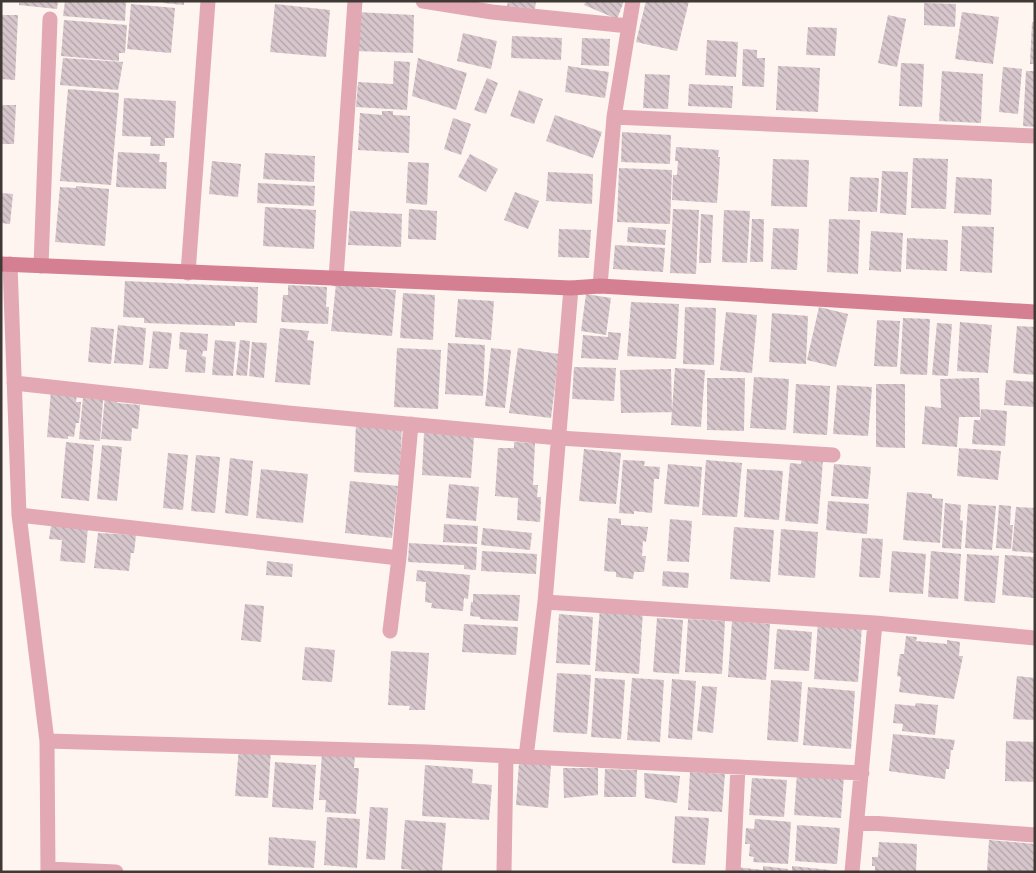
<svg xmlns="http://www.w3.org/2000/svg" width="1036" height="873" font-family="'Space Grotesk',sans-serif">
<defs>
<pattern id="building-back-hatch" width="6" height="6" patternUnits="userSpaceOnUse" patternTransform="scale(1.25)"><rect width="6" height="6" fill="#d7c7cd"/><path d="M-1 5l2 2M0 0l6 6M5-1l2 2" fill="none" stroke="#b0a3a7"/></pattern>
</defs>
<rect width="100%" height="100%" fill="#fef4f0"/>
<path fill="url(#building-back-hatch)" d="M19,1H58L57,9L19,5Z
M65,1H126L125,21L63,16Z
M163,1H184V5L163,3Z
M508,1H536L535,9L507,6Z
M586,1H624L617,19L584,5Z
M646,1H689L677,51L636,42Z
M924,3L956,4L955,27L924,25Z
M131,4L175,8L171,53L127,49Z
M275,4L330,10L326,57L270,52Z
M356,12L414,15L413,53L355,51Z
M962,12L999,17L993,64L955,59Z
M1,15H18L15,80L1,79Z
M888,15L906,19L897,67L878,63Z
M64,20L127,25L125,53H119V61L61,56Z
M1032,22H1035V64H1030Z
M808,27L837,28L835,56L806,55Z
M463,33L497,41L491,69L457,61Z
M512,36L562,38L561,60L511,58Z
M582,38L610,39L609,66L581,65Z
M707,40L738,42L736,77L705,75Z
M743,49L757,50V58H765L764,87L742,86Z
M63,58L123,62L118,90L60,85Z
M418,58L467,73L456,110L412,96Z
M394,61L410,62L407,110L356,107L358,82L393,84Z
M901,63L924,64L922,107L899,106Z
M568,66L609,72L605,98L565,92Z
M778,66L820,68L818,112L776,110Z
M1003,67L1022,69L1018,114L999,112Z
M942,71L983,74L981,123L939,121Z
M1026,71H1035V127L1023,126Z
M645,74L670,75L668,109L643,108Z
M487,78L498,83L486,114L474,110Z
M689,84L733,86L732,108L688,106Z
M68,89L119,93L111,185L60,181Z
M519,90L543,99L534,124L510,116Z
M124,98L176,101L174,138H165V146H150L151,137L122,136Z
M1,105H16L14,144H1Z
M382,111H393V115L410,116L409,153L358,150L360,113L382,115Z
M555,115L602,132L593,158L546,141Z
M453,118L471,124L461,155L444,149Z
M622,132L671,135L670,164L621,162Z
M676,147L719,150L718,157H720L717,203L672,200L673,175H677L678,161H675Z
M118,152L160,154L159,162H167L166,189L116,187Z
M265,153L315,156L314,182L263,179Z
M470,154L498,169L486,192L458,177Z
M913,158L948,159L946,209L911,208Z
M773,159L809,160L807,207L771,206Z
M212,161L241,164L238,197L209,194Z
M408,162L429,163L427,205L406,203Z
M619,168L672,170L670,224L617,222Z
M882,171L908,172L906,215L880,213Z
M548,172L593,174L592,204L546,201Z
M850,177L879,178L877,212L848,211Z
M956,177L992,179L991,215L954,213Z
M258,183L315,186L314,206L257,203Z
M76,186L109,189L105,246L55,242L60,187L76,188Z
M515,192L539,201L528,229L504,220Z
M1,193L13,194L10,224L1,223Z
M265,207L316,210L314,249L263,246Z
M409,209L437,211L436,240L408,239Z
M673,209L699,210L696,274L670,273Z
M724,210L750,211L747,263L722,262Z
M350,211L402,214L401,247L348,245Z
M701,214L713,215L711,263H699Z
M752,219H764L763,262H750Z
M829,219L860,220L858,274L827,272Z
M962,226L994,227L992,273L960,271Z
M628,227L666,230L665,245L627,242Z
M773,228L799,229L797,270L771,269Z
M559,229L591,230L589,258L558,257Z
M871,231L903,233L901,272L869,270Z
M907,238L948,240L947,271L906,269Z
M615,245L665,248L663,272L613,269Z
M125,281L258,287L257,323L235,322V326L144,323V318L123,317Z
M336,284L396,290L392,336L331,331Z
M288,285L327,287L326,307H329L328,324L281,322L283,295H288Z
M403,293L435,295L433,340L400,338Z
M586,294L611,298L606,335L581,331Z
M458,299L494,301L491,340L455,337Z
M631,302L679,304L676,359L627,356Z
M685,307L716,308L714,365L683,364Z
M819,307L848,314L836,367L807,360Z
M726,312L757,315L752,373L720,370Z
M772,313L808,316L806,364L769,362Z
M903,318L930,319L927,375L900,374Z
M877,320L900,321L897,367L874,366Z
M960,322L992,325L988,373L957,371Z
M937,323L952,324L948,376L932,375Z
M118,325L146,328L143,365L114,363Z
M1017,326L1035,327V375L1013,373Z
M91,327L114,329L111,364L88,362Z
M280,328L309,331L307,340L314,341L310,385L275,382Z
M153,331L172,333L168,369L149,368Z
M180,332L208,334L207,351H203L202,356L206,357L205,373L185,372L187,350L179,349Z
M608,332L621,333L618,360L581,358L583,335L608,337Z
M215,340L236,342L233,376L212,375Z
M240,340L250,341L247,376L236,375Z
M252,342L267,343L264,378L249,376Z
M448,343L485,345L483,396L445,394Z
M397,348L441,350L438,409L394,407Z
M491,348L511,350L505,408L485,406Z
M518,348L559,354L551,418L509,413Z
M574,367L616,368L614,401L572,399Z
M675,368L705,370L701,427L671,425Z
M671,369L672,412L621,413L620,370Z
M754,377L789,379L786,430L750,428Z
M707,378H745L744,431L707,430Z
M979,378L980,417H959L957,447L922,444L925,406L941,408L940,379Z
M1006,380L1035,382V407L1004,405Z
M796,384L830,386L827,435L793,433Z
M876,384H905V448L876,447Z
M837,385L872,387L868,436L833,434Z
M51,391L77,393L76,402H81L79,423H76L74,437L68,436V439L47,437Z
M105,396L118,398L117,403L140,405L138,429L132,428L131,441L101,439Z
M83,398L103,400L100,441L79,439Z
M981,409L1007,411L1005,446L972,444L974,420H980V422Z
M356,422L402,424L400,475L354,472Z
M424,433L474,437L471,478L422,475Z
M66,442L94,445L89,501L61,498Z
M514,442L535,443L533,485H538L537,497H541L540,522L517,520L518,498L495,496L498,448H514Z
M102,445L122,447L117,501L97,499Z
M959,448L1001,451L998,480L957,476Z
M584,449L621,453L616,504L579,501Z
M168,453L188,455L183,510L163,508Z
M196,455L220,457L215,513L191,511Z
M230,458L253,461L248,516L225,513Z
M802,458L823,460L818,524L785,521L790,463L801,464Z
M623,460L645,461L644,466L660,467L659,479H654L652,513L634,511V514L619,513Z
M706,460L742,463L737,517L702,515Z
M668,464L702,467L699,507L664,504Z
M834,464L871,467L868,499L831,496Z
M261,469L308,474L303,523L256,518Z
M747,469L783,471L779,520L744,517Z
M350,481L398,486L392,538L345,533Z
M449,484L479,487L476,521L446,518Z
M907,492L932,494V498L943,499L940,543L903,540Z
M828,501L869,504L867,534L826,530Z
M945,503L961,505L960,520L963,521L961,549L942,548Z
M968,504L996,506L992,550L965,548Z
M999,505L1011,506L1010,525H1013L1011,549L996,548Z
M1016,507L1035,508V553L1012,551Z
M608,518L621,519V525L648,527L646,542L643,541L642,556H646L644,572H634L633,579L616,577V572L604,571Z
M670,519L692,521L689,562L667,561Z
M444,524L478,526L477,544L443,542Z
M51,526H88L85,563L60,561L62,540L49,539Z
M734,527L774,530L770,582L730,579Z
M483,528L532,533L530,550L481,545Z
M781,529L818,532L815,578L778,575Z
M98,533L136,535L134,553H131L129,571L94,568Z
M862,538L883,539L880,578L859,577Z
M409,543L477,547L476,570L464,569V565L408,562Z
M482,551L537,554L536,574L481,571Z
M892,551L926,554L923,594L889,592Z
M931,551L961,554L958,599L928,597Z
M967,554L999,556L995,603L964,601Z
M1005,555L1035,557V598L1002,595Z
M267,561L293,564L292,577L266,575Z
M417,570L470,575L468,599L464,598L463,611L431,608L432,603L425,602L426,582L416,581Z
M663,571L689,573L688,588L662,586Z
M473,594L520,595L518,621L480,619V617L470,616L471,602H473Z
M245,604L264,606L261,642L241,640Z
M600,608L643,611L639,674L595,671Z
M559,614L593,617L590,665L556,663Z
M657,618L683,620L679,674L653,672Z
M688,619L725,621L722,674L685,672Z
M732,621L770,624L766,680L728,677Z
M818,622L862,626L858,682L814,679Z
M464,624L518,627L516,655L462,652Z
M777,629L812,632L809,671L774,669Z
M906,636L917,637L916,641L947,644V640L960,642L959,656H963L954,699L899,692L901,677L897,676L900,654H904Z
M305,647L335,650L332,682L302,680Z
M391,651L429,653L425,710H409L410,706L388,705Z
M557,673L591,675L587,734L553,732Z
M1017,676L1035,678V720L1013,719Z
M595,678L625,680L621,739L591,737Z
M632,678L664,680L660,742L627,740Z
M672,679L696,681L692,740L668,738Z
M771,680L802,682L798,742L767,740Z
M702,686L717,687L713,733L697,731Z
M808,687L855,691L851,749L803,745Z
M916,703L938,705L935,735L902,731L903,724L893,723L895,704L915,706Z
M893,734L955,740L953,750H951L949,769H946L945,779L889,771Z
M1006,741L1035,742V782L1005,781Z
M239,747L271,749L268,798L235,796Z
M322,752L355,754L354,768H359L356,814L325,812L326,800H319Z
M275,762L316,765L313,810L272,807Z
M519,762L551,765L548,808L516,805Z
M425,765L473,769L472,783L492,785L489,820L422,816Z
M563,768H598V795L564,798Z
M605,769L637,770L636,797H604Z
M690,772L725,774L722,812L688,810Z
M797,772L844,775L841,818L794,815Z
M644,773L680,776L677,803L645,798Z
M752,778L787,780L784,817L749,815Z
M370,807L388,808L385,860L366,859Z
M675,816L709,818L705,865L672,863Z
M327,817L360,819L357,868L324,865Z
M755,819L791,822L788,864L753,862L754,857L749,856L750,844H745L746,828L754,829Z
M405,820L446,823L442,872L401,869Z
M797,825L840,828L837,864L795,861Z
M269,837L316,841L314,868L268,865Z
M989,840L1035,844V872H987Z
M879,842L917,844L916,872H875V866H872V857H878Z
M763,866L788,869L787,872H735L736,867L763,870Z
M792,866L830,870V872H792Z"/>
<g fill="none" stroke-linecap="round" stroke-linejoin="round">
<path stroke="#e2a8b3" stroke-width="15" d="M423,1L492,12L629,26
M614,117L1035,136
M10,264L19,515L47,741L48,872
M41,266L50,19
M188,273L208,1
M336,279L355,1
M600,286L614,117L633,1
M14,383L288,413L559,438L833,455
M19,515L399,558
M545,602L875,623L1035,638
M390,631L399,558L411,424
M47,741L427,752L862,773
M526,757L545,602L571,288
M857,822L1035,835
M48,869L116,872
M504,872L506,756
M733,872L738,767
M852,872L875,623"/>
<path stroke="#d48092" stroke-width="15" d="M1,264L571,288L600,286L1035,312"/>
</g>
<rect width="1036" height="873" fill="none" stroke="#3f3936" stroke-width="5"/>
</svg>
